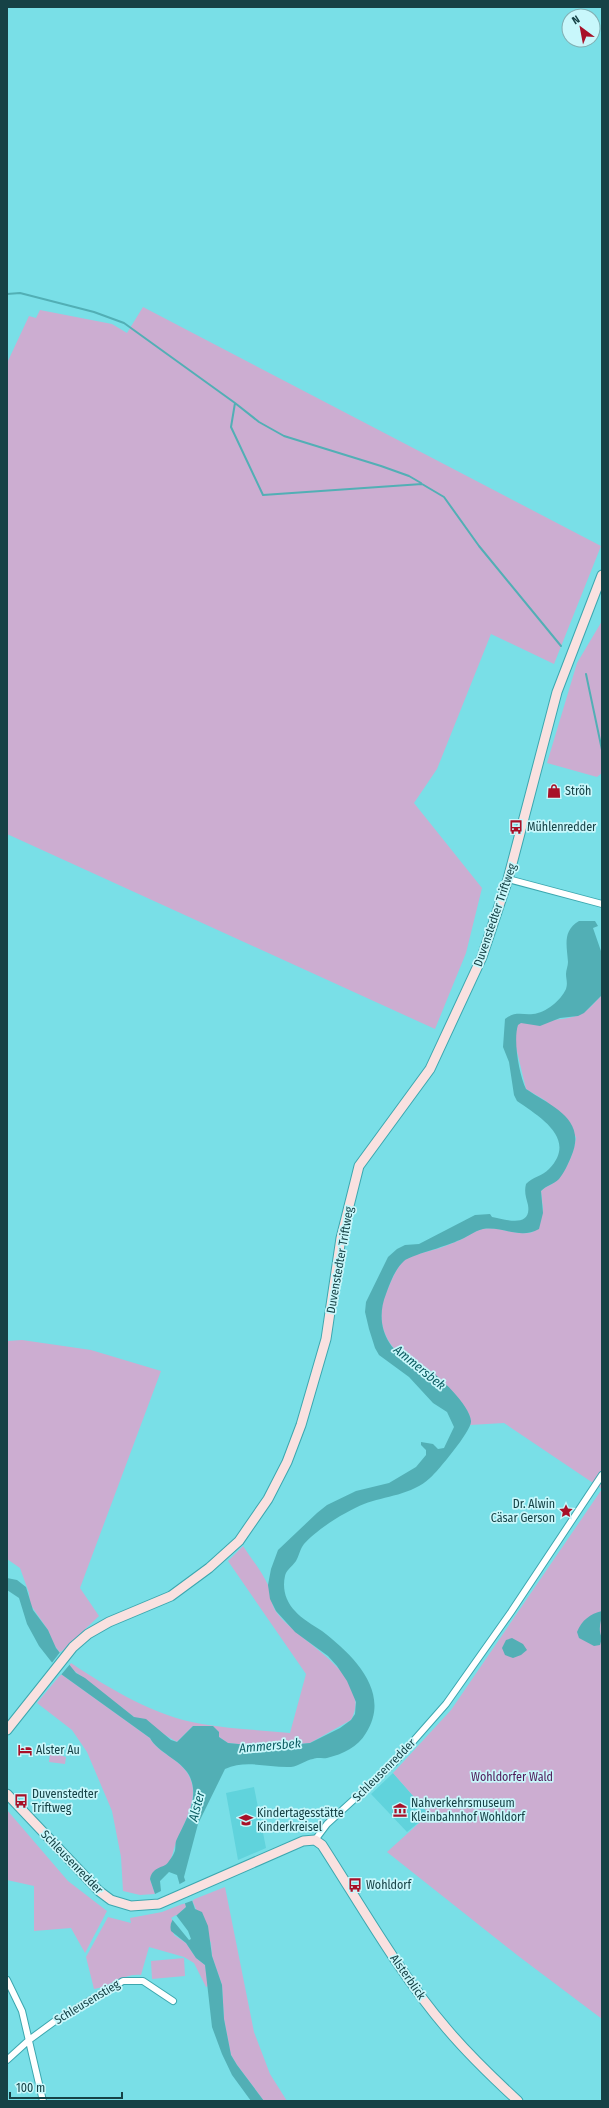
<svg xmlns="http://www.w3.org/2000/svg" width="609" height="2108" font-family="'Fira Sans Condensed',sans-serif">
<rect width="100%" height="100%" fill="#79dfe7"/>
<path fill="#60d3dc" d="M393,1773L429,1814L407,1832L371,1794Z
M254,1787L266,1848L238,1860L226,1793Z"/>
<path fill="#ccadd1" d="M143,307L601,546L554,664L491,634L437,769L414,803L482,888L466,953L435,1029L7,834V363L29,316L36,318L40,310L112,324L127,333Z
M602,621V773L597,777L547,763L577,663Z
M602,995V2019L517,1955L387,1852L429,1814L393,1773L451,1710L602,1489L504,1423L470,1425C472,1419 469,1414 466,1409C457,1394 443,1382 430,1371C424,1367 417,1365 411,1362C386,1348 374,1321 386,1293C392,1280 397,1262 411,1256C420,1253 431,1251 440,1248C447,1245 454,1243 460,1240C467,1237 474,1231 482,1229C499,1225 516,1237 533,1232L543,1209L541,1191C545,1187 548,1186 552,1184C566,1174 574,1153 576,1137L546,1101L526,1089L515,1043L517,1021C533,1021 570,1022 584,1012C591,1008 596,1000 602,995Z
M22,1340L91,1350L161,1371L80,1588L99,1616L60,1653L52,1642L48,1630L30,1604L29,1593L20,1568L7,1559V1341Z
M243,1546C251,1558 262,1572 268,1585C272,1595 270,1604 277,1613C298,1642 375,1676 351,1720L310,1743L269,1747L228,1743L219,1737V1732L212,1726H193L177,1742L134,1717L73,1670L69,1664L71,1663C110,1689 154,1716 202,1724C231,1729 261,1730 290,1733L306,1674L228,1561Z
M61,1674L150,1738C157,1752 176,1757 186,1771C203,1794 185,1820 176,1843C173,1850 173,1856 169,1862C164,1868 156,1874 150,1879L155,1894L140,1895L123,1891L121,1857L112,1811L87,1752L72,1730L37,1703Z
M50,1752L66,1757L65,1764L49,1762Z
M7,1810L68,1881L107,1911L85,1953L71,1928L34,1931V1886L7,1880Z
M225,1887L254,2032L270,2074L287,2101H264L237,2065L231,2055L224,2019L222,1985L212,1956L211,1943L192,1900Z
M185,1903L186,1907L172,1920L174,1935L186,1943L196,1958L205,1965L208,1986L206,1987L194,1963L184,1957L149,1947L141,1975C123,1973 111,1987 94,1989L86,1957L108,1917L131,1923L130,1918L162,1912Z
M184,1958L185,1976L152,1979L151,1961Z"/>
<path fill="#52afb5" d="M579,921H595L598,926L593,928L602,954V995L584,1013L578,1016L560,1018L540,1026L521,1023L518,1025C513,1040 519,1074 526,1089C551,1106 588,1119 571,1157C568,1164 564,1173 559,1179C554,1184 547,1185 541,1191L543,1213L539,1229C520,1240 503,1226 483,1229C474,1231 466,1238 457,1241C445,1247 411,1255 404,1261C395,1269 390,1283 386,1294C375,1321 385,1350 412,1362C416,1364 421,1365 425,1367C438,1375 470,1405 471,1421C472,1430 438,1471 430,1478C412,1495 385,1496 364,1504C346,1511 316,1530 304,1544C300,1549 299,1556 296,1561C292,1567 286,1570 285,1576C282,1589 286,1602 295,1611C302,1619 313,1625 322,1631C353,1655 392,1692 366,1733C358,1747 343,1754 327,1758C322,1759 318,1757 313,1759C306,1760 299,1766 291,1767C269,1768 246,1759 225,1769L198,1824L184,1877L195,1909L202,1912L208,1926L212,1956L222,1985L224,2019L231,2055L237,2065L264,2101H251L232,2075L222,2054L212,2027L205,1965L196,1958L186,1943L171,1931C168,1919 179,1914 186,1907L177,1875L169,1872L160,1881L161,1891L155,1894L150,1879C153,1865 165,1869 169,1861C171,1858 173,1856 174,1853C176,1850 175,1845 176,1841C185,1821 201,1798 189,1775C180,1759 158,1753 150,1738L61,1674L39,1646L27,1624L19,1598L7,1590V1578L17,1580L26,1587L33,1610L48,1630L56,1648L76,1673L85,1678L134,1717L146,1719L171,1740L177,1742L193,1726H213L219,1732V1737L228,1743L269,1747L310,1743L340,1728L351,1720L355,1714L356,1702L347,1681L337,1666L328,1656L295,1632L276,1611L270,1599L268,1585L271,1569L278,1550L317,1513L327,1505L356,1491L389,1483L416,1467L426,1455V1450L421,1445V1442L433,1444L438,1449L444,1448L454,1427L447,1412L433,1403L409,1377L379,1355L375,1348L369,1329L365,1312L366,1302L388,1257L397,1249L405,1245L419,1244L475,1215L490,1214L492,1217C504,1219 532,1229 528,1205C526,1197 524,1192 526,1184C532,1177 543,1176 549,1169C578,1139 540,1117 517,1101L514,1095L509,1062L503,1047L505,1019C515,1011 522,1015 533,1014C546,1013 561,1000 566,989C568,983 566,979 566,974C566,970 568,966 568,962C567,946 562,931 579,921Z
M602,1611C602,1622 597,1628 602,1638L600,1645L594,1646L579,1638L577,1632C582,1620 590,1614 602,1611Z
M512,1638L523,1644L527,1650L521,1655L513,1658L505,1655L502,1648L506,1640Z"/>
<path fill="#79dfe7" d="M61,1651L71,1663L60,1676L51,1664Z
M187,1880L194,1900L183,1904L178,1885Z
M176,1915L188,1931L191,1939L189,1940L171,1918Z"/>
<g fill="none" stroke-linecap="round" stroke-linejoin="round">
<path stroke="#52afb5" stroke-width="2" d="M7,294L20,293L94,312L124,323L235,403L231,427L263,495L422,484L444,497L479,546L561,646
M235,403L259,422L284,436L381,466L409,476L421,483
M586,674L602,750"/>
<defs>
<path id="street" d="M508,879L602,904
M315,1840L327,1824L394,1763L446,1704L511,1612L602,1475
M7,1980L22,2011L43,2101
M7,2060L29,2040L55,2021L123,1981H143L173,2001"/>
<path id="secondary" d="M7,1730L73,1647L88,1634L109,1622L171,1596L209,1568L239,1541L268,1499L287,1462L301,1425L326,1339L341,1238L359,1166L430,1069L482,957L508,879L557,692L602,575
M7,1794L99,1891L111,1900L131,1906L159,1904L303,1841L315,1840L322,1845C362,1907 399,1973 447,2029C469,2055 493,2078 518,2101"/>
</defs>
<use href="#street" stroke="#3ca7af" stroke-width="8"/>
<use href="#secondary" stroke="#3ca7af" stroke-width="11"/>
<use href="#street" stroke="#fff" stroke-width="6"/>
<use href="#secondary" stroke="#f9e1e0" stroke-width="9"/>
</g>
<defs>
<symbol id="shop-bare" viewBox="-9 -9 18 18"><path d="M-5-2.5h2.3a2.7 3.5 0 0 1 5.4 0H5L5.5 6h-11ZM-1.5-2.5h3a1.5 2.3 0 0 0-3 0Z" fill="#a81128" stroke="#c8f7fb" stroke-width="2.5" paint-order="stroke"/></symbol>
<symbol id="bus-bare" viewBox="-9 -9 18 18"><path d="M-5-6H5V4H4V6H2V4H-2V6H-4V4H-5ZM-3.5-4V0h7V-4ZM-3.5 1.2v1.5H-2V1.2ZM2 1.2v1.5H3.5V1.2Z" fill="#a81128" stroke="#c8f7fb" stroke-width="2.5" paint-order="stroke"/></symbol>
<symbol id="sight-bare" viewBox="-9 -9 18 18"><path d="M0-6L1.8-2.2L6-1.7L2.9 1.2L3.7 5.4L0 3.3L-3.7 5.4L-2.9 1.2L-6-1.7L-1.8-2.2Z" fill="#a81128" stroke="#c8f7fb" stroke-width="2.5" paint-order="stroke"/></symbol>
<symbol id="hotel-bare" viewBox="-9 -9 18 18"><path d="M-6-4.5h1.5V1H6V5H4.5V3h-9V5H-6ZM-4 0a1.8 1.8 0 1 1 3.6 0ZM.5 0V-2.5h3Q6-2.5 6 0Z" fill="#a81128" stroke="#c8f7fb" stroke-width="2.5" paint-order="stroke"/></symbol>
<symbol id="museum-bare" viewBox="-9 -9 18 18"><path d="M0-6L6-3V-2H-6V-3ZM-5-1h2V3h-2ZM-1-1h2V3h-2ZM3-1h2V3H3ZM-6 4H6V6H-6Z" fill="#a81128" stroke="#c8f7fb" stroke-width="2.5" paint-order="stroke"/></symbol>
<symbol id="school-bare" viewBox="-9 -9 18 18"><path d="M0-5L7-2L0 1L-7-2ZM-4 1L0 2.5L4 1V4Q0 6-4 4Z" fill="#a81128" stroke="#c8f7fb" stroke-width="2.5" paint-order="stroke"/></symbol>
</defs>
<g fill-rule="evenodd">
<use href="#shop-bare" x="544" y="781" width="20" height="20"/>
<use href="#bus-bare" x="506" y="817" width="20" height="20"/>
<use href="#sight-bare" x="556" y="1501" width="20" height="20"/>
<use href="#hotel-bare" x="15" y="1740" width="20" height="20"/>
<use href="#bus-bare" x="11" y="1791" width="20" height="20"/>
<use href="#museum-bare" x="390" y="1800" width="20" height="20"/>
<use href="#school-bare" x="236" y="1810" width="20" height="20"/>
<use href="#bus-bare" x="345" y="1875" width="20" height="20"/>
</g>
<g text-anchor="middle" stroke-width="3.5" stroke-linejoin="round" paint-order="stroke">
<g font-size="12" fill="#164246" stroke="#c8f7fb" text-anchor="start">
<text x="565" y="795">Ströh</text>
<text x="527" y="831">Mühlenredder</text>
<text x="555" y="1508" text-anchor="end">Dr. Alwin<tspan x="555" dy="14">Cäsar Gerson</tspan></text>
<text x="36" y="1754">Alster Au</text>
<text x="32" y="1798">Duvenstedter<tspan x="32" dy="14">Triftweg</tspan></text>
<text x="411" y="1807">Nahverkehrsmuseum<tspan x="411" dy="14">Kleinbahnhof Wohldorf</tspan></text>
<text x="257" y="1817">Kindertagesstätte<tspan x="257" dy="14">Kinderkreisel</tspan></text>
<text x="366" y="1889">Wohldorf</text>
</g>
<g font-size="12" fill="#164246" stroke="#c8f7fb">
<text transform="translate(495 915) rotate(-71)" y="4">Duvenstedter Triftweg</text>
<text transform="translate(340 1260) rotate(-80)" y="4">Duvenstedter Triftweg</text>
<text transform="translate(384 1770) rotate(-45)" y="4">Schleusenredder</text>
<text transform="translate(72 1862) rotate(46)" y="4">Schleusenredder</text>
<text transform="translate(408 1977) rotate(55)" y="4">Alsterblick</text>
<text transform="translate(87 2002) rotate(-31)" y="4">Schleusenstieg</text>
</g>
<g font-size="12" fill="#4e1857" stroke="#c8f7fb">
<text x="512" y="1781">Wohldorfer Wald</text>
</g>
<g font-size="13" font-style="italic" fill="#0d5e63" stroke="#c8f7fb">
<text transform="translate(420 1367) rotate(39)" y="5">Ammersbek</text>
<text transform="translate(270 1745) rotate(-5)" y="5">Ammersbek</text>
<text transform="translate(196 1806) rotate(-75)" y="5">Alster</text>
</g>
</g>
<rect width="609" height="2108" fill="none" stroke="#164246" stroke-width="16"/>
<g transform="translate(581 28) rotate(328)"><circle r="19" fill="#c8f7fb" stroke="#81afb3"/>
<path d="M0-3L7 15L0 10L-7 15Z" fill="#a81128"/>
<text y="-6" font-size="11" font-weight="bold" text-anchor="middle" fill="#164246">N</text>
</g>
<path d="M10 2092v6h112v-6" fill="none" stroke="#164246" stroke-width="2"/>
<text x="16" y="2092" font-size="12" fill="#164246" stroke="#c8f7fb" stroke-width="3" paint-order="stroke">100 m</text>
</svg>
